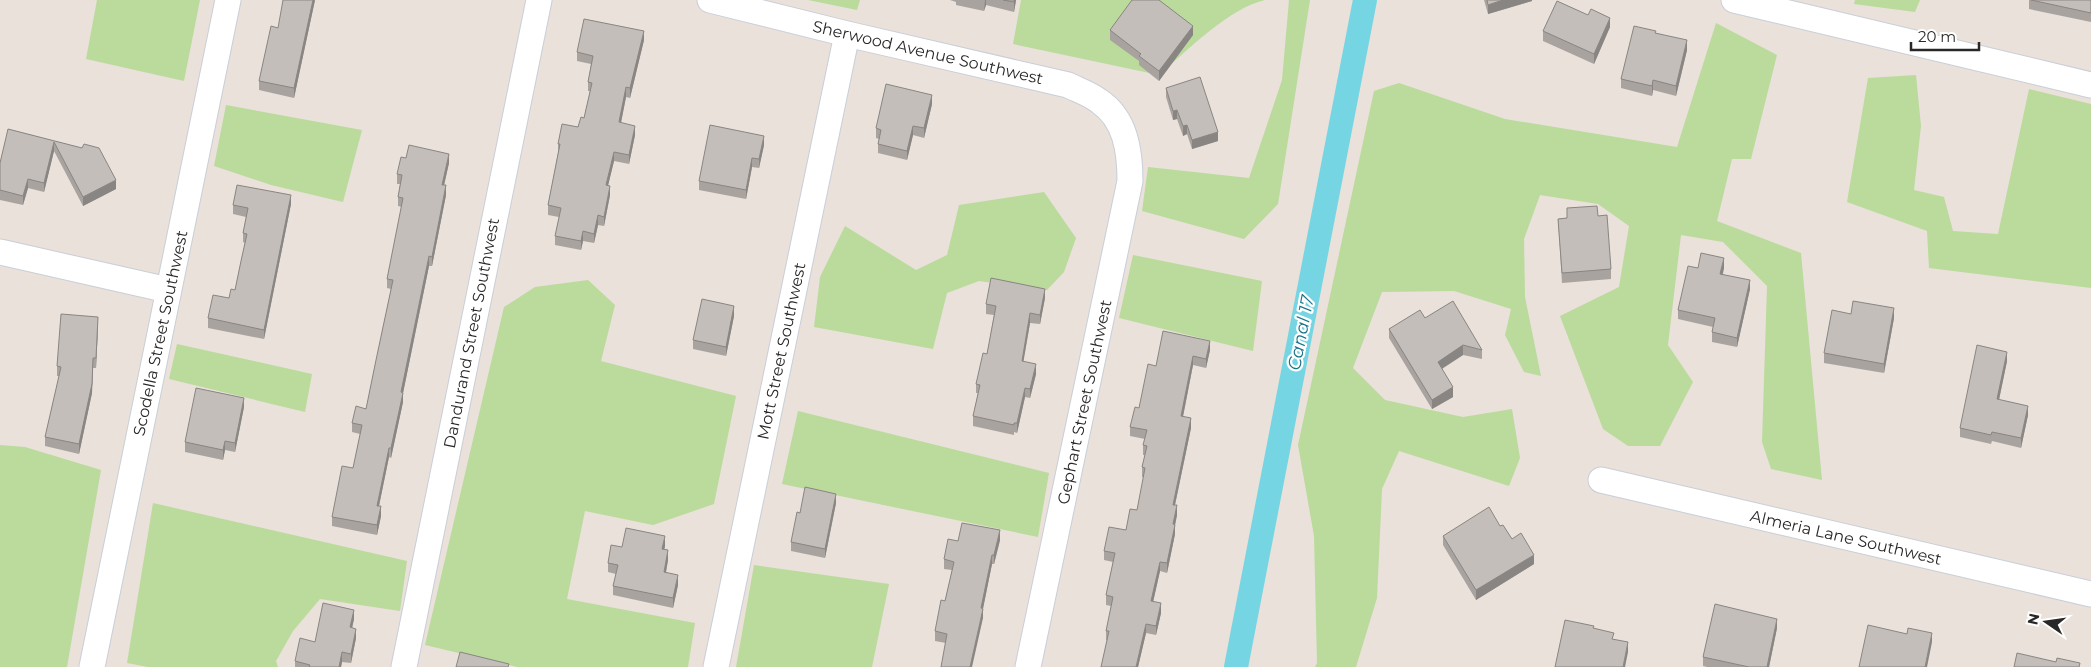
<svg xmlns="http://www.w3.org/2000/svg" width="2091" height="667" font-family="Montserrat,sans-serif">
<rect width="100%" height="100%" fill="#e9e1da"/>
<path fill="#badb9b" d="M97,0H200L184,81L86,59Z
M808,0H860L857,10Z
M1021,0H1265C1229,8 1187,51 1159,75L1013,44Z
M1289,0H1310L1278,204L1244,239L1142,211L1148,167L1249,178L1282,80Z
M1855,0H1920L1915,12L1854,4Z
M1716,23L1777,55L1751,159H1732L1717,221L1801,253L1822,480L1771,469L1762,442L1767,286L1723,242L1681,235L1668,345L1693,382L1660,446H1628L1603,429L1560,316L1619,287L1629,226L1598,204L1540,195L1524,239L1525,297L1541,376L1524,372L1505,335L1511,309L1454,291L1382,292L1353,368L1385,400L1463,417L1512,409L1520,458L1509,486L1399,451L1382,489L1377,598L1356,667H1315L1317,663L1314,536L1298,445L1374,91L1399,83L1505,119L1677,147Z
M1916,75L1921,126L1914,190L1944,197L1953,231L1998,234L2029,89L2091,104V288L1929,268L1927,231L1847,202L1868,78Z
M226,105L362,130L343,202L271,185L214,166Z
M1044,192L1076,238L1064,272L1047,290L979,281L947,293L933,349L814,327L820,277L845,226L916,270L947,255L959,205Z
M1133,255L1262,281L1253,351L1119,318Z
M588,280L615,305L601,361L736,396L714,504L653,525L585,511L567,599L695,623L688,667H517L425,645L504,307L535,287Z
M177,344L312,374L305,412L169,379Z
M798,411L1049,473L1038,537L782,484Z
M0,445L25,447L101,470L67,667H0Z
M153,503L407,561L400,611L320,599L293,631L276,661L278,667H148L127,663Z
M754,565L889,584L872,667H736Z"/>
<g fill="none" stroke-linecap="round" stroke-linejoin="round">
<path stroke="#76d5e3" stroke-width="24" d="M1236,667L1365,0"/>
<defs>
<path id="minor" d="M710,0L847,34L1068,85C1078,90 1090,94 1099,101C1126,119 1130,152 1130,181L1028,667
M1734,0L2091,85
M0,252L168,290
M1601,480L2091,594
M92,667L228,0
M404,667L539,0
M716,667L847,34"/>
</defs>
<use href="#minor" stroke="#c9ced8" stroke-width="27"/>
<use href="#minor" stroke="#fff" stroke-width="25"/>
</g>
<path fill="#a9a3a0" d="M315,0L294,98L259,90V81L278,28Z
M950,0H1016L1014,12L986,5L984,11L956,5V2Z
M1484,0H1532V1L1488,14Z
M2029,0H2091V22L2029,9Z
M1610,27L1594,64L1543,41V31Z
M1110,30L1193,35L1159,81L1139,65V61L1110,40Z
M1656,33L1687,50L1676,96L1653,90L1652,96L1621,88V79Z
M644,40L630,98L626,97L621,123L635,135L629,164L614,161L608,185L610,195L604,226L598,225L594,243L583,241L581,250L555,245V236L559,217L548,215V205L558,153V144L578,127L584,118L590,91H588V82L591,64L577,61V52Z
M1166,88L1218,141L1192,149L1187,134L1183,136L1177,119L1173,120L1166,97Z
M932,104L924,138L913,135L907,160L878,153V144L879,139L876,138V128Z
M8,129L82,148L116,189L83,206L54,151L44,192L28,188L23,205L0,200V163Z
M764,145L759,168L752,167L746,199L699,190V181Z
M406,158L449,163L444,185L446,195L432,266H429L403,393V402L391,458L389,457L379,506L381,516L377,535L332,526V517L353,468L360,434L352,432V423L366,409L391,289L387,288V279L402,207L398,206V197L400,184H397V174Z
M291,204L264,339L208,328V318L229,298L235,290L245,243L243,242V233L246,217L233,214V205Z
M1567,208L1598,216L1611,269V279L1562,283L1558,219L1567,218Z
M1698,268H1724L1723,274L1750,289L1737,347L1712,342V332L1713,327L1678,319V310Z
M1045,298L1040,324L1030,323L1023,362L1036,374L1030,398L1025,397L1017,433L1014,432V435L973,426V416L978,393H976V384L987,354L994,315L986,314V304Z
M1851,314L1894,318L1884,373L1824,363V353Z
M734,316L726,356L693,349V340Z
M1425,318L1482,350V359L1463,355L1442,369L1453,397L1432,409L1389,338V329Z
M98,326L96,368H93L92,393L79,454L45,446V437L59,376H57V366Z
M1210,350L1206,368L1193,365L1183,417L1191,428L1175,505L1177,515L1175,525V534L1167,573L1160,571L1153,602L1161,613L1156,635L1146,633L1138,667H1101L1107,640H1106V631L1111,606L1106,605V595L1113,562L1104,560V551L1126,530L1137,510L1144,477H1142V467L1145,455H1143V445L1145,439L1130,436V427L1139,408L1156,366Z
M2007,361L1999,400L2028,415L2021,448L1992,441L1991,444L1960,437V428Z
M244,407L235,452L225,450L223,460L185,452V442Z
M836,503L825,558L791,551V542L800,513Z
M1500,526L1534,564L1476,600L1443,545V536Z
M1000,540L994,564H992L983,609V618L946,643L935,641V631L945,601L952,570L944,569V559L958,541Z
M665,546L664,550L668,560L666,573L678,585L673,608L613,595V586L616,574L608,572V563L622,547Z
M354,619L352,628L356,638L351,663L342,662L341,667H295V661L315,642Z
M1777,628L1769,667H1707L1703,666V657Z"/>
<path fill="#898582" d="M313,0H315L294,98V88Z
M985,0H986V5L984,11Z
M1014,0H1016L1014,12Z
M1503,0H1532V1L1488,14V5Z
M1610,18V27L1594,64V54Z
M1193,26V35L1159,81V71Z
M644,31V40L630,98V88Z
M1687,40V50L1676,96V86Z
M1653,80V90L1652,96V86Z
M626,87V97L619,132V122Z
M932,95V104L924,138V128Z
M1177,110V119L1173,120V111Z
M1187,125V134L1183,136V126Z
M635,126V135L629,164V155Z
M913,126V135L907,160V151Z
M1218,132V141L1192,149V140Z
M764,136V145L759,168V159Z
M54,142V151L44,192V183Z
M614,152V161L606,194V185Z
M449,154V163L442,194V185Z
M752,158V167L746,199V190Z
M28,179V188L23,205V196Z
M116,180V189L83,206V197Z
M446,185V195L432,266V257Z
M610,186V195L604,226V217Z
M291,195V204L264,339V330Z
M598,215V225L594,243V234Z
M583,231V241L581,250V241Z
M429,256V266L402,398L403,393V402L391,458V448L401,392Z
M1724,258V268L1720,283V274Z
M1750,280V289L1737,347V338Z
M1045,289V298L1040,324V315Z
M734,306V316L726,356V347Z
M1894,308V318L1884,373V364Z
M1030,313V323L1022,370V361Z
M98,317V326L96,368V358Z
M1210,341V350L1206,368V359Z
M1463,345V355L1438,371V362Z
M2007,352V361L1997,409V399Z
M1193,356V365L1181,426V416Z
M93,358L92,393L79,454V444Z
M1036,364V374L1030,398V389Z
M1453,387V397L1432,409V400Z
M1025,388V397L1017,433V423Z
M244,398V407L235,452V443Z
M2028,406V415L2021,448V438Z
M1191,418V428L1173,514V505Z
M225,441V450L223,460V450Z
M389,448V457L377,515V506Z
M836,494V503L825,558V549Z
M1177,505V515L1175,525V534L1167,573V563L1173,524Z
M381,506V516L377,535V525Z
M1000,530V540L994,564V555Z
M665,536V546L662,558V549Z
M668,550V560L664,582V572Z
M992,555V564L981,618V608Z
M1534,555V564L1476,600V590Z
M1160,562V571L1151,611V601Z
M678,575V585L673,608V598Z
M1161,603V613L1156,635V626Z
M983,609V618L972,667H970Z
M354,610V619L350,637V627Z
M1777,619V628L1769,667H1767Z
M1146,624V633L1138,667H1136Z
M356,629V638L351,663V654Z
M1932,633V642L1927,667H1925Z
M1628,642V652L1625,667H1623Z
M342,652V662L341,667H339Z"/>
<path fill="#c4beba" stroke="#898582" d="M283,0H313L294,88L259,81L271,26L278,28Z
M1003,0H1014V2Z
M1132,0H1159L1193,26L1159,71L1139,56L1141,54L1110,30Z
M1487,0H1503L1488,5Z
M2031,0H2091V13Z
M1557,1L1588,15L1591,9L1610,18L1594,54L1543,31Z
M584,19L644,31L630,88L626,87L619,122L635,126L629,155L614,152L606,185L610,186L604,217L598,215L594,234L583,231L581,241L555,236L561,208L548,205L560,144H558L562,124L578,127L581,117L584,118L592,83L588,82L593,56L577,52Z
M1634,26L1656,31L1655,33L1687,40L1676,86L1653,80L1652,86L1621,79Z
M1200,77L1218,132L1192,140L1187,125L1183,126L1177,110L1173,111L1166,88Z
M886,84L932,95L924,128L913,126L907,151L878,144L881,130L876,128Z
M710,125L764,136L759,159L752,158L746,190L699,181Z
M8,129L82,148L84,144L99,148L116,180L83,197L54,142L44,183L28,179L23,196L0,190V163Z
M409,145L449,154L442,185H446L432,257L429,256L401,392L403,393L391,448H389L377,506H381L377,525L332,517L342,466L353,468L362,425L352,423L356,406L366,409L376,360L393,280L387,279L403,198L398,197L402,175L397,174L401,157L406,158Z
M237,185L291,195L264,330L208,318L213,295L229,298L231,289L235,290L241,261L247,234L243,233L248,208L233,205Z
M1597,206L1598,216L1607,215L1611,269L1562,273L1558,219L1567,218V208Z
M1701,253L1724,258L1720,274L1750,280L1737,338L1712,332L1715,318L1678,310L1688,266L1698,268Z
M991,278L1045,289L1040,315L1030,313L1022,361L1036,364L1030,389L1025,388L1017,423H1014V425L973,416L980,385L976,384L983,353L987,354L996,306L986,304Z
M702,299L734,306L726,347L693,340Z
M1453,301L1482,350L1463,345L1438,362L1453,387L1432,400L1389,329L1420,310L1425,318Z
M1853,301L1894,308L1884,364L1824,353L1832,310L1851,314Z
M61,314L98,317L96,358H93L92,384L79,444L45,437L61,367L57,366Z
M1163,331L1210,341L1206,359L1193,356L1181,416L1191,418L1173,505H1177L1173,524L1175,525L1167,563L1160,562L1151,601L1161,603L1156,626L1146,624L1136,667H1101L1109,631H1106L1113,597L1106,595L1115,553L1104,551L1109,527L1126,530L1130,509L1137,510L1145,468L1142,467L1147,446L1143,445L1147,430L1130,427L1135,407L1139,408L1148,364L1156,366Z
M1977,345L2007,352L1997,399L2028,406L2021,438L1992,432L1991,435L1960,428Z
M196,388L244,398L235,443L225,441L223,450L185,442Z
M805,487L836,494L825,549L791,542L797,512L800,513Z
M1489,507L1500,526L1503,525L1512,539L1521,533L1534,555L1476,590L1443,536Z
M962,523L1000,530L994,555H992L981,608L983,609L970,667H941L947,634L935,631L941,600L945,601L954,562L944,559L948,539L958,541Z
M626,528L665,536L662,549L668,550L664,572L678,575L673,598L613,586L618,565L608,563L611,545L622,547Z
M323,603L354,610L350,627L356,629L351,654L342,652L339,667H309L310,665L295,661L300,638L315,642Z
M1715,604L1777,619L1767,667H1749L1703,657Z
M1565,620L1594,626L1593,628L1614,633L1612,639L1628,642L1623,667H1555Z
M1868,625L1907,634L1908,628L1932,633L1925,667H1859Z
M460,652L509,664L508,667H456Z
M2017,653L2056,662L2057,658L2080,663L2079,667H2014Z"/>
<g text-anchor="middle" stroke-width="4.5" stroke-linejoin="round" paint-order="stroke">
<g font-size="16" fill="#282828" stroke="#fff">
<text transform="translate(928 52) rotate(13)" y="6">Sherwood Avenue Southwest</text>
<text transform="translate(160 333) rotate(-78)" y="6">Scodella Street Southwest</text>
<text transform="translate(471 333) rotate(-79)" y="6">Dandurand Street Southwest</text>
<text transform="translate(781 351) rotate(-78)" y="6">Mott Street Southwest</text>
<text transform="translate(1084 402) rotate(-78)" y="6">Gephart Street Southwest</text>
<text transform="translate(1846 537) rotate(13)" y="6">Almeria Lane Southwest</text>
</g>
<g font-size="18" font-style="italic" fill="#19748a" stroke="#fff">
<text transform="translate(1301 333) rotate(-79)" y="6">Canal 17</text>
</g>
</g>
<g transform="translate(2046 622) rotate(283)" stroke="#ffffff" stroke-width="4" paint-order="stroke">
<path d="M0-4L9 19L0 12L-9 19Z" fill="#282828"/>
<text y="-8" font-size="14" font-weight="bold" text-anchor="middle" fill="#282828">N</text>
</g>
<path d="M1911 42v8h68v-8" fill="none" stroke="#282828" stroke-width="2.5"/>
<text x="1918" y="42" font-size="15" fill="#282828" stroke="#ffffff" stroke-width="4" paint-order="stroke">20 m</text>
</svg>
